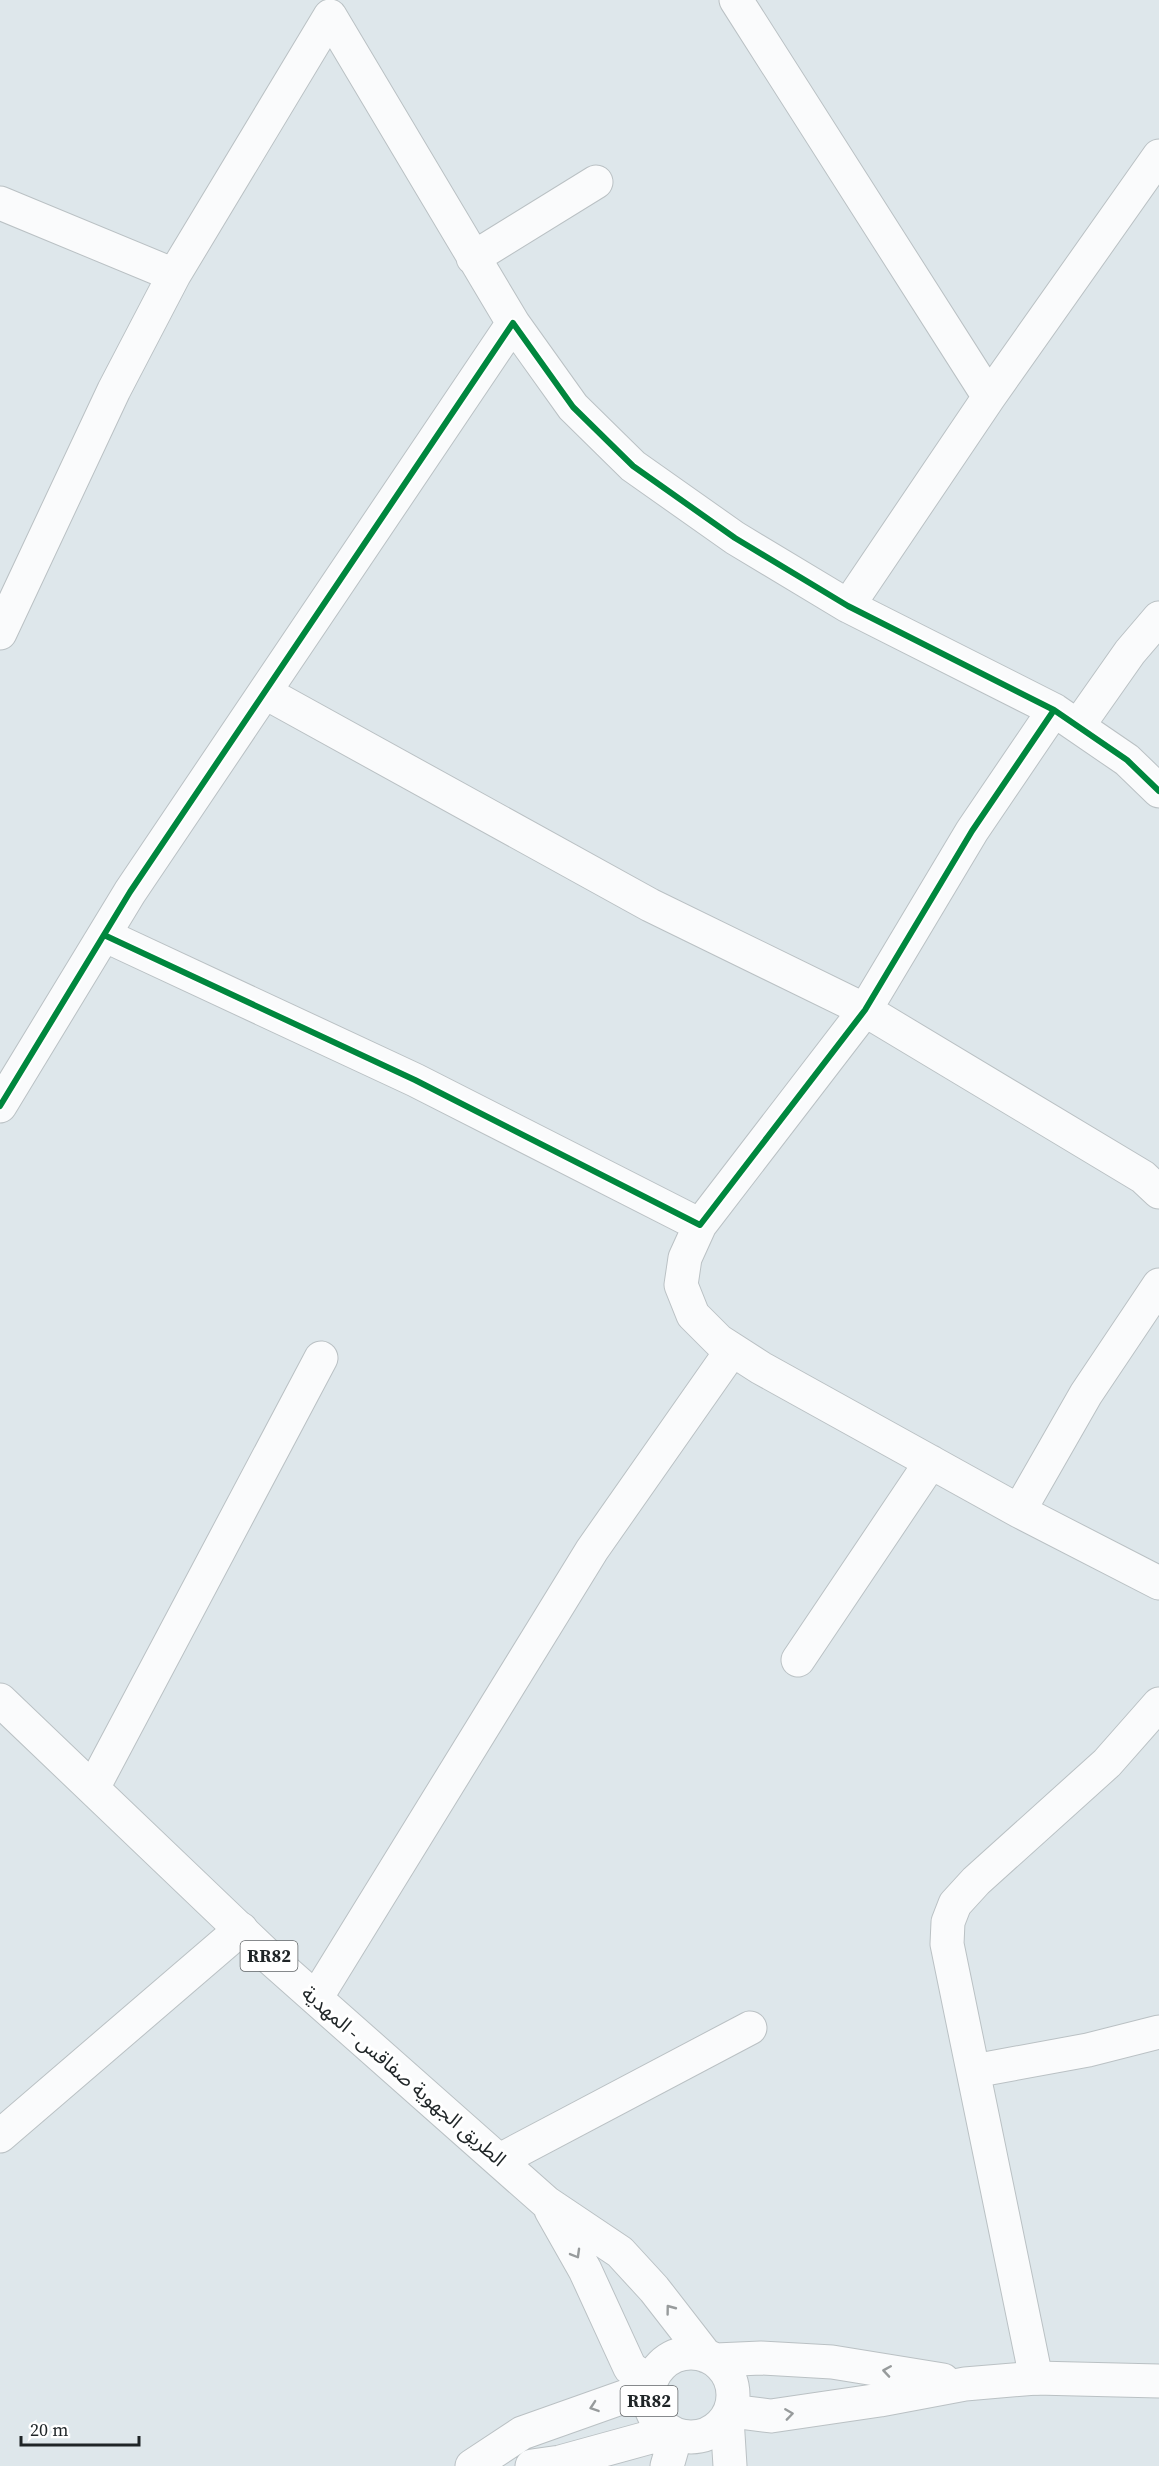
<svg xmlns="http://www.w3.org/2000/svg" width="1159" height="2466" font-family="'Source Serif 4','Noto Sans Arabic',serif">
<rect width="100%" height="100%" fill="#dee7eb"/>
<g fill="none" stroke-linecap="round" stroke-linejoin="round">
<defs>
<path id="minor" d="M736,0L989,397
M0,203L174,275
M473,258L596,182
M848,606L989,397L1159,156
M0,633L114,390L174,275L330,16L513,323
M266,693L650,905L865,1010L1143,1177L1159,1192
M1078,726L1130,652L1159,618
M104,935L415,1080L700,1225L865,1010L972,831L1054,710
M0,1106L130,892L513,323L573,407L633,466L735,538L848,606L1054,710L1127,760L1159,791
M700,1225L685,1258L681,1285L693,1315L719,1341L761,1368L1019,1511L1159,1583
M1019,1511L1086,1394L1159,1285
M798,1660L931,1462
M93,1788L321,1358
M316,1998L592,1550L732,1350
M974,2071L1088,2050L1159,2032
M0,2136L241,1929
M500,2160L750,2028
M1036,2378L947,1944L948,1922L955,1904L976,1881L1107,1763L1159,1704
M727,2418L730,2466
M472,2466L522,2433L649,2388
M532,2466L560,2462L669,2432
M667,2466L676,2435"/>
<path id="major" d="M0,1700L269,1957L547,2203L620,2252L654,2289L706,2356
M551,2210L585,2270L630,2368L651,2382
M649 2395a42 42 0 1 1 84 0a42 42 0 1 1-84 0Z
M716,2360L761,2358L832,2362L943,2380
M731,2411L771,2416L880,2400L965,2384L1036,2378L1159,2381"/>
</defs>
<use href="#minor" stroke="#bac1c4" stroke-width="35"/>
<use href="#major" stroke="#bac1c4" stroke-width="35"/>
<use href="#minor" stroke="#fafbfc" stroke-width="33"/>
<use href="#major" stroke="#fafbfc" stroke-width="33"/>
<defs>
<path id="cycleway" d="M104,935L415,1080L700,1225L865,1010L972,831L1054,710
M0,1106L130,892L513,323L573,407L633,466L735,538L848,606L1054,710L1127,760L1159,791"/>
</defs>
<use href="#cycleway" stroke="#fff" stroke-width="10"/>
<use href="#cycleway" stroke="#00873e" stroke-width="6"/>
</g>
<defs><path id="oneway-chevron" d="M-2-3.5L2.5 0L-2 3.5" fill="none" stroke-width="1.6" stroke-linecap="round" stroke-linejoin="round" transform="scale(1.5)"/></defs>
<g stroke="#979b9c">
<use href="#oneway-chevron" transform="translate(576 2254) rotate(60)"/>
<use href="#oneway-chevron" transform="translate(670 2309) rotate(-127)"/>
<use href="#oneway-chevron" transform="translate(887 2371) rotate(-171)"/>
<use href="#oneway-chevron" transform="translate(594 2407) rotate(161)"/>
<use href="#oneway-chevron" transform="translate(789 2414) rotate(-8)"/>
</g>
<g text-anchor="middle" stroke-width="6" stroke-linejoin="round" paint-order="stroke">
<g fill="#fff" stroke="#626668" stroke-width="1.5">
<rect x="240.5" y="1941" width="57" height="30" rx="4.5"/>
<rect x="620.5" y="2386" width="57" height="30" rx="4.5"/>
</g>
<g font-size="18" font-weight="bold" fill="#1f2527">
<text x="269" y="1962">RR82</text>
<text x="649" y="2407">RR82</text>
</g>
<g font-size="20" fill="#1f2527" stroke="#fff">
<text transform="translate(404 2076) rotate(41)" y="7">الطريق الجهوية صفاقس - المهدية</text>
</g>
</g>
<path d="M21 2436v9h118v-9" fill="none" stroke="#1f2527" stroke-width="3"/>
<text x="30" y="2436" font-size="18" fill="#1f2527" stroke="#ffffff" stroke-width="4.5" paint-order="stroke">20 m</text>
</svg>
